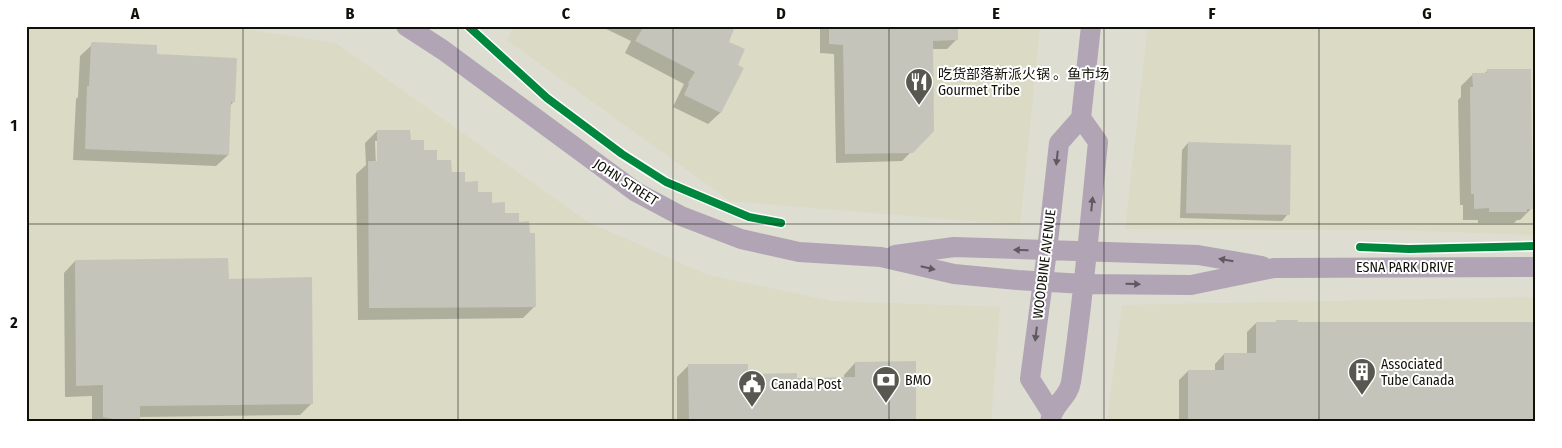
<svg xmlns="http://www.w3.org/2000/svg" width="1562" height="448" font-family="'Fira Sans Condensed','Noto Sans SC',sans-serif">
<rect width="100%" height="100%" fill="#ddddd2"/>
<path fill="#dadac5" d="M26,26H222L336,43L588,222L708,275L833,301L1000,307L991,422H26Z
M514,26H1040L1020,225L730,201L507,40Z
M1148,26H1536V235L1396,230L1125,229Z
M1536,297V422H1107L1122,305Z"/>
<path fill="#0003" fill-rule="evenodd" d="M600,26H733L728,42L736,65L742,68L720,113L708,124L673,107L684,84L625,53L631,41Z
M820,26H957V39L947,49H932V131L902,161L836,163L834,54L820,53Z
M93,44L155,56L234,101L230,106L228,155L216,166L73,160L76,99L78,97L80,56Z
M1488,70L1532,208L1520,220H1517L1514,223H1478V220H1463V205H1460L1458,100L1461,97V86L1473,74H1484Z
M377,131L409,141L504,214L535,306L523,318L358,320L356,174L366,165L365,143ZM375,141H378V168H376Z
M1188,143L1288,214L1282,221L1180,218L1182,150Z
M75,261L228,280L312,403L300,415L139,417V422H92V396L65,397L64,273Z
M1256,323H1297L1536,422H1179V380L1188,371H1215V364L1224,354L1247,355V332Z
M855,363L915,422H677V377L688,366L747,375L796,379H844V375Z"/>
<path fill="#c4c4bb" d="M644,26H735L729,42L745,49L738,65L744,68L721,113L684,95L689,84L688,83L695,72L635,41Z
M829,26H958V40L933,41L934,131L913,153L845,154L843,45L829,44Z
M93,42L157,45V54L236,58L237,59L235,102H231L229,155L85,149L87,86H89L91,43Z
M1487,69H1531L1533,209H1527V212H1489V208L1474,209V194H1471L1470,87H1473L1472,73H1487Z
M377,130H410L411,140H424V150H437V160H451L452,172H465V182L478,181V192H492V203L505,202V213H519V222L529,221L530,233H535L536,307L369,308L368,161H377Z
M1188,142L1291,145L1290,215L1186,213Z
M228,258L229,279L312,277L313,404L140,406V422H129L103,417V385L76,386L75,260Z
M1276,320H1298V322H1536V422H1188V370H1224V353H1256V322H1276Z
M916,361V422H689L688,364H748V374L797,373V378L855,377V362Z"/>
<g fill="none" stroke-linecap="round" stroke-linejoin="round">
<path stroke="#b0a4b5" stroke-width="20" d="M406,26L443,50L636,192L681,216L741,239L799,252L881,257L954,274L1017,280L1084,284L1191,285L1274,268L1536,267
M895,255L954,247L1198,255L1262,266
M1051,412L1030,379L1047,251L1059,143L1081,118L1091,26
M1050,422C1052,405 1069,397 1071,382C1083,303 1090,222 1098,142L1081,118"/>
<defs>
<path id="cycleway" d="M468,26L547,98L622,154L666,182L749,217L781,223
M1360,247L1409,249L1536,246"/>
</defs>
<use href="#cycleway" stroke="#fff" stroke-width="11"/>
<use href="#cycleway" stroke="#00873e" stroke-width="8"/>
</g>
<defs><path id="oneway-solid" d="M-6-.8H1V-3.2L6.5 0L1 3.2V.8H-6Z" transform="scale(1.25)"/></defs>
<g fill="#605a60">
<use href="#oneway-solid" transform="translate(1057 158) rotate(96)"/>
<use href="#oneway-solid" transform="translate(1092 204) rotate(-84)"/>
<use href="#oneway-solid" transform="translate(1021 250) rotate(-178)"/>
<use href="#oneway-solid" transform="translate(1226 260) rotate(-170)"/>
<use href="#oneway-solid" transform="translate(928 268) rotate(13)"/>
<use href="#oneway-solid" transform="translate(1133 284) rotate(1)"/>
<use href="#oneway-solid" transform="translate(1036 334) rotate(97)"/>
</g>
<path fill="none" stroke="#11110a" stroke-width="1" stroke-opacity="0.55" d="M243,26V422M458,26V422M673,26V422M889,26V422M1104,26V422M1319,26V422M26,224H1536"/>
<defs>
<symbol id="restaurant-pin" viewBox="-11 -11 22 30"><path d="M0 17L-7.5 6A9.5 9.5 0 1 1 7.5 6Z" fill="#585850" stroke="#fff"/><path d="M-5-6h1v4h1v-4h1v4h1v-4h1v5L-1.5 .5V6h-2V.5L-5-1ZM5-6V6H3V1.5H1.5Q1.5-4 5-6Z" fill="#fff"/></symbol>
<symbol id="building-pin" viewBox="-11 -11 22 30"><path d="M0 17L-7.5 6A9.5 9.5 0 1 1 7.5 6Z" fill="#585850" stroke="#fff"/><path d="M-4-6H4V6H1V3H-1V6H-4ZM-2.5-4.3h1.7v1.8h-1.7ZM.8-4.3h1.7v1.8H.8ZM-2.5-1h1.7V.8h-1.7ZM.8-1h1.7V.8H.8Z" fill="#fff"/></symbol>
<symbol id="bank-pin" viewBox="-11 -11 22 30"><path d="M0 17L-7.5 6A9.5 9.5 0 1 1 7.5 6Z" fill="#585850" stroke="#fff"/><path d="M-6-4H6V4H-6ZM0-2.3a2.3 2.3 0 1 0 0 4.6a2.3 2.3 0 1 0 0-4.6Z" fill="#fff"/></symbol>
<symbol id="civic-pin" viewBox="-11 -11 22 30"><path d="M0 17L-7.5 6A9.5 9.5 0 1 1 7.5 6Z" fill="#585850" stroke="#fff"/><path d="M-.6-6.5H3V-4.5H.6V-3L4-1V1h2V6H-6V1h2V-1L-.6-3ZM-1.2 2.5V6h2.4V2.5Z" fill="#fff"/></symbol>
</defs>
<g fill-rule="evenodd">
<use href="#restaurant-pin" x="903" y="66" width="32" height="43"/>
<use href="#building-pin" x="1346" y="356" width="32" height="43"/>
<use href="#bank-pin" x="870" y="364" width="32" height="43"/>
<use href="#civic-pin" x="736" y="368" width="32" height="43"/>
</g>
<g text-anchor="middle" stroke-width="4" stroke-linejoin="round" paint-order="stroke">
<g font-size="14" fill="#11110a" stroke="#fff" text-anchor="start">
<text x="938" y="79">吃货部落新派火锅 。鱼市场<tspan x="938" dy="16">Gourmet Tribe</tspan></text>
<text x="1381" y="369">Associated<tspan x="1381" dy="16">Tube Canada</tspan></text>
<text x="905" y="385">BMO</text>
<text x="771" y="389">Canada Post</text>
</g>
<g font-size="14" fill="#11110a" stroke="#fff">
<text transform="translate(626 182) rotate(33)" y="5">JOHN STREET</text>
<text transform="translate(1044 264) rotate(-83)" y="5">WOODBINE AVENUE</text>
<text x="1405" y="272">ESNA PARK DRIVE</text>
</g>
</g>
<rect width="1562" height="448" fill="none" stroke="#ffffff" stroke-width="55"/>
<rect x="28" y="28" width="1506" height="392" fill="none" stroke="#11110a" stroke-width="2"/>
<g font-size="16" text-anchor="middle" font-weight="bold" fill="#11110a">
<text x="135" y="19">A</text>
<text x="350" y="19">B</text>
<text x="566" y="19">C</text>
<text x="781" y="19">D</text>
<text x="996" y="19">E</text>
<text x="1212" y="19">F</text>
<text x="1427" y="19">G</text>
<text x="14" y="131">1</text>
<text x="14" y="328">2</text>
</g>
</svg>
